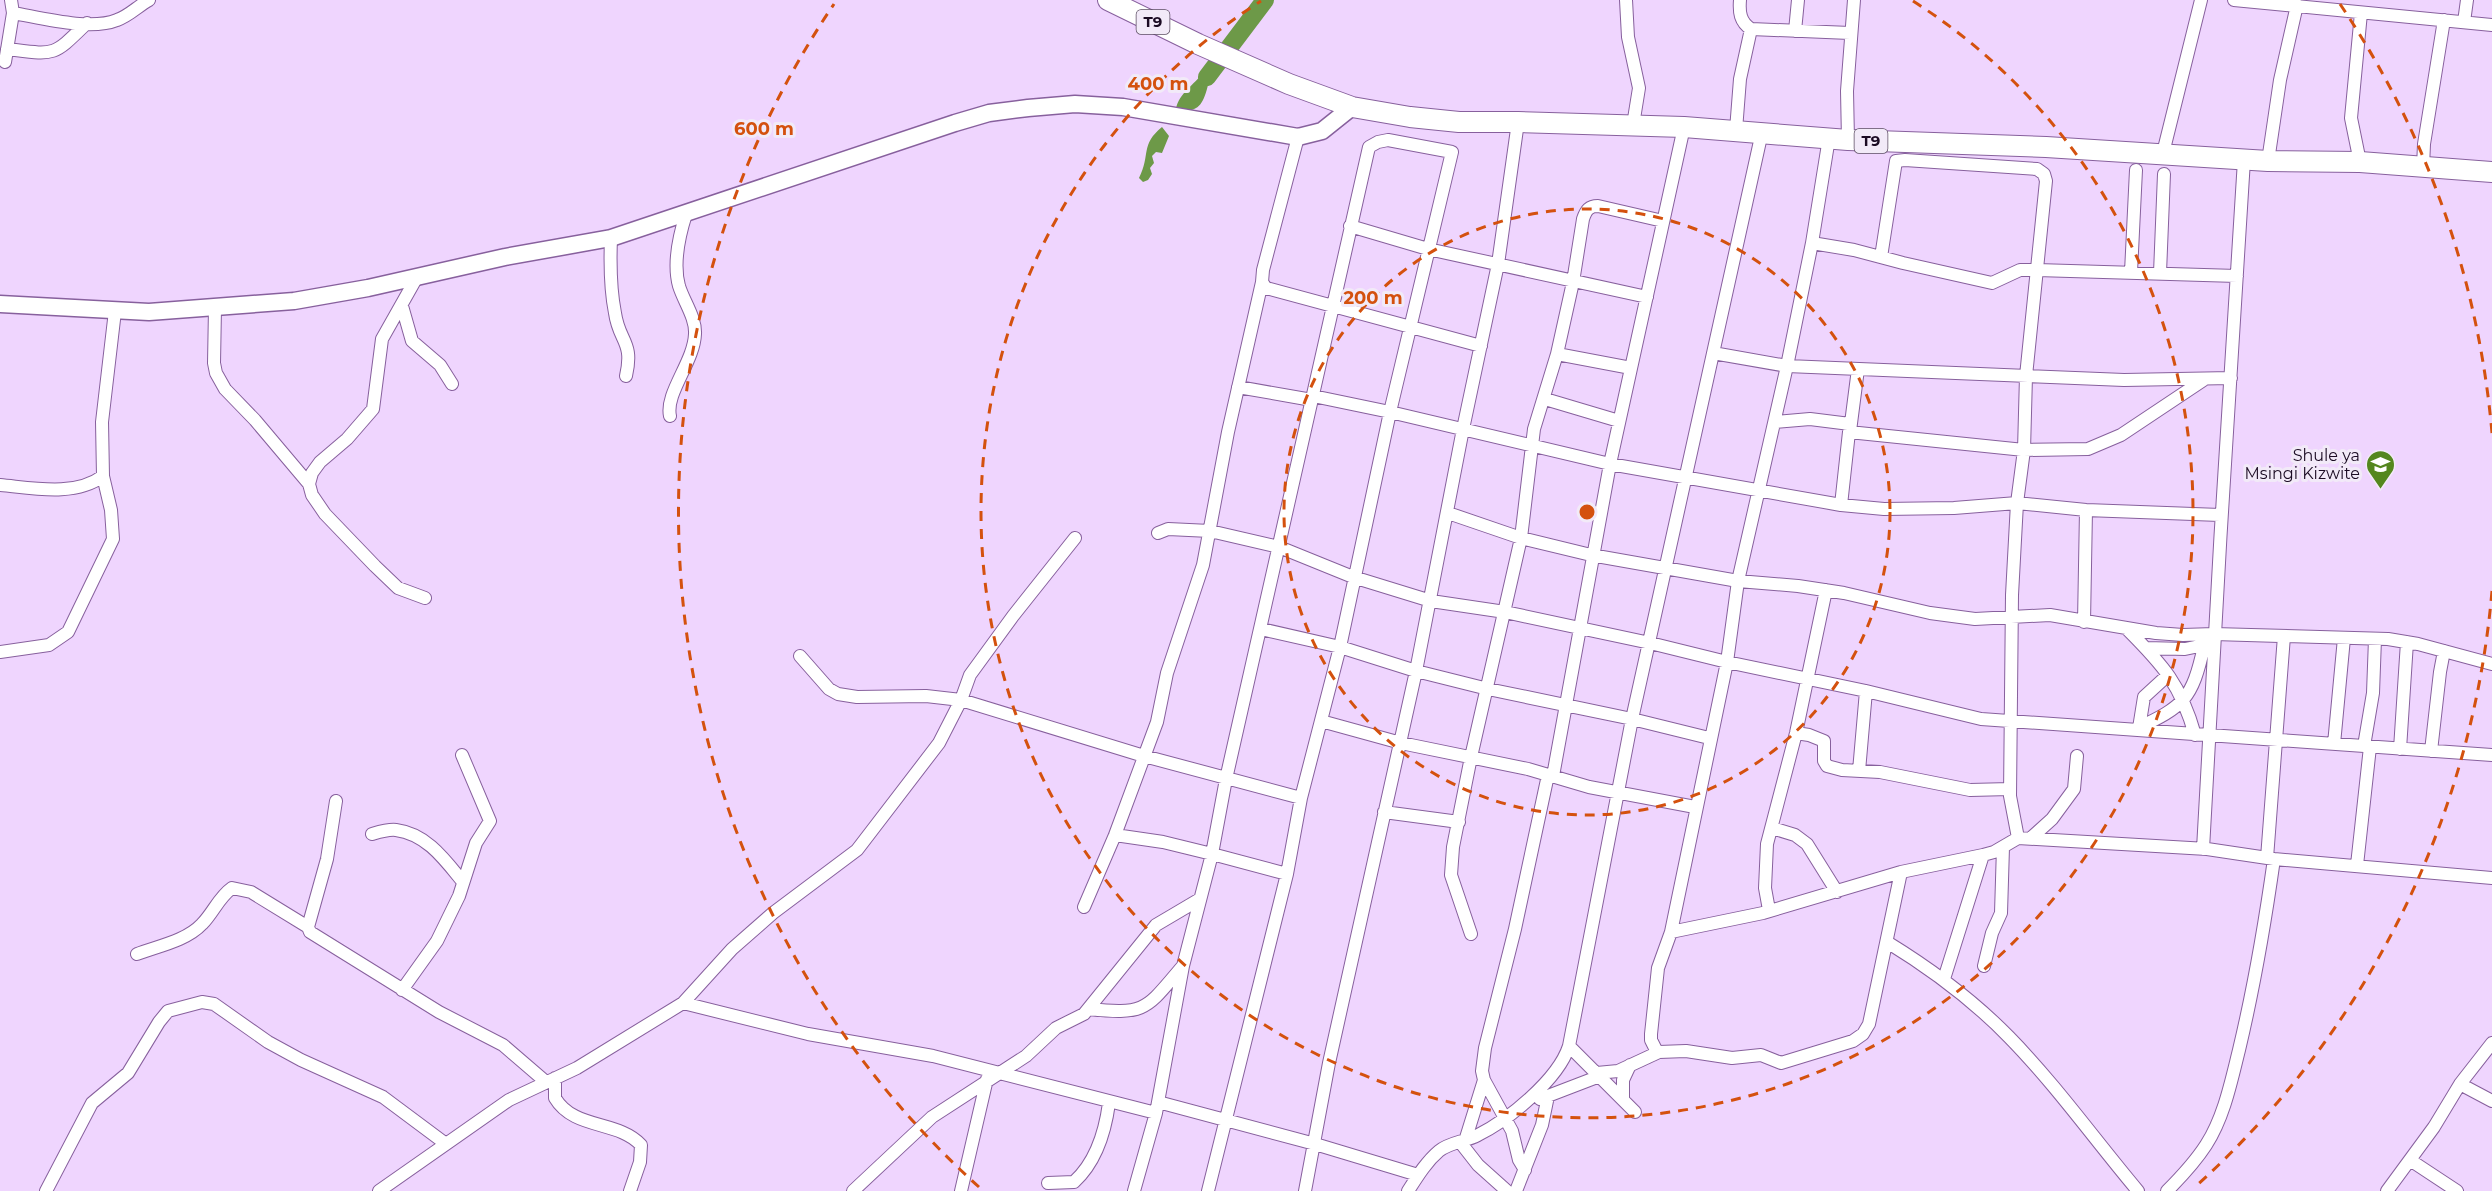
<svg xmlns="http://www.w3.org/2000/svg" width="2492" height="1191" font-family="Montserrat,sans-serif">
<rect width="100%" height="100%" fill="#efd5fe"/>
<path fill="#6d9948" d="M1204,72L1209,81C1204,102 1200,115 1176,109C1179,93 1194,85 1204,72Z
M1162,127L1169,136L1162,153L1156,152L1152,156L1154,163L1150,168L1152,174L1148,180L1143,182L1139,178C1151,154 1140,145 1162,127Z"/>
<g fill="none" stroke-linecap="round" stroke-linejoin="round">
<path stroke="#6d9948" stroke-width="18" d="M1207,77L1265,0"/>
<defs>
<path id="minor" d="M1626,0L1628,37L1639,88L1633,125
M1740,0C1739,12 1740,22 1751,29L1850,33
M2234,0L2492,25
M13,13C42,18 90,31 117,20C129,16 138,6 149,0
M2464,22L2467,0
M1795,31L1798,0
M7,49C56,55 52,57 87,23
M5,62L13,13L11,0
M1736,130L1740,79L1751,29
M1298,137L1263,270L1262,282L1266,288L1481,346
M1848,140L1847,91L1854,0
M2163,153L2201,0
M2268,161L2280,80L2297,5
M2360,162L2351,118L2361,13
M2423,167L2424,144L2444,20
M1350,226L1428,249L1647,297
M611,238C610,263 610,288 615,313C619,342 634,341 626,376
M1812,243L1829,138
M1881,257L1896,161L1905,160L2037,169L2044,174L2046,181L2026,376L2024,450L2017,503L2012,595L2010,796L2018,838
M2131,272L2136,170
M2160,273L2164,174
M417,277L382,339L373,409L347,439L320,462L312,473L309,484L312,495L325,514L375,566L398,588L425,598
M402,306L412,341L440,365L452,384
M215,308L214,363L216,373L225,389L255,420L309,484
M1713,353L1787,366L2124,380L2231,378
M1557,354L1631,368
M1238,387L1312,400
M1313,396L1390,412L1610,464L1841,505L1884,509L1954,508L2017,503L2086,510L2220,515
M1545,399L1619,421
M670,416C665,393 694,362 695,334C696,318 684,302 679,286C673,264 679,236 686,214
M1775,422L1810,419L1850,424
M1850,431L1858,369
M0,485C33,488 75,497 103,476
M1841,505L1849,432L2024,450L2088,449L2121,435L2205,379
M1448,513L1521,538L1591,555L1738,581L1798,586L1844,593L1930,613L1975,619L2050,615L2156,633L2183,635L2214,634L2388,639L2418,644L2492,664
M1158,533L1168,529L1210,531L1279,547L1353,577L1431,601L1505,612L1650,643L1727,662L1866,691L1981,719L2492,755
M2084,622L2086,510
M1261,629L1340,647L1416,671L1488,689L1632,719L1709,738
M2127,629C2163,665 2181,685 2195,735
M2146,648L2185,649L2209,644
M0,652L49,645L68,632L113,539L111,510L103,476L102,422L115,311
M800,656L829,689L838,694L857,697L926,696L961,700L1144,756L1301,798
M1321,721L1401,743L1528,769L1589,787L1695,807
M2139,728L2144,697L2168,675
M2136,729C2184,706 2192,700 2204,646
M1796,733L1809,735L1824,741V761L1827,766L1842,770L1880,772L1970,790L2010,789
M2334,744L2344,638
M2364,746L2373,693L2375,639
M2400,749L2407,642
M2431,751L2440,672L2444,651
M1859,771L1866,691
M1553,776L1610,464L1684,127
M336,801L327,859L308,927L310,932L439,1012L503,1045L546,1082
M1384,812L1459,822
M1772,828L1795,835L1807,844L1837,892
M372,834C379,832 389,829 396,830C427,834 445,860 463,882
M1115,835L1163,842L1212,854L1183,966L1156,1113L1134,1191
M2032,837L2052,819L2074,789L2077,756
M2203,849C2215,619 2229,390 2244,160
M2267,858L2284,636
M2357,865L2370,747
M1084,907L1115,835L1157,722L1167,673L1203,565L1228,432L1262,282
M1769,910L1765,888L1767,844L1796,733L1826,590
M1671,932L1763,913L1901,872L1983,855L1994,852L2018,838L2207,849L2274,859L2492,878
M1471,934L1451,875L1453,847L1471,757L1521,538L1534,429L1557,354L1573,282L1583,219C1586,210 1589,206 1598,206L1663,221
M1887,942C1931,969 1973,1000 2009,1037C2056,1085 2095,1140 2138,1191
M137,954C158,946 186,941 202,924C213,913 219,897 232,888L251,892L308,927
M1984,966L1992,933L2001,913L2003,847
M1944,979L1983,855
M402,990L437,941L459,896L476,843L490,821L462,755
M683,1003L808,1034L933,1056L1156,1113
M1089,1009C1147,1015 1146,1009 1182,967
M1569,1046L1635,1112
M1657,1052L1651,1040V1034L1658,968L1671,932L1727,662L1738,581L1787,366L1812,243L1854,250L1903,263L1992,283L2020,270H2037L2237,276
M1597,1073L1618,1071L1659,1052L1686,1051L1732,1058L1761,1055L1781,1063L1853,1041L1863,1034L1869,1024L1901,872
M555,1078V1098C574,1130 618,1120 641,1145L640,1162L630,1191
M2460,1084L2492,1101
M1540,1099L1600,1076
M1623,1100V1080L1630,1065
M1158,1102L1315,1144L1418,1175
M1465,1141L1484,1080
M1460,1142L1478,1165L1507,1191
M2410,1160L2457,1191
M1525,1170L1519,1160L1512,1131L1484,1080L1482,1071L1485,1048L1515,929L1548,775
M1048,1183L1074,1182C1096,1162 1105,1133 1109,1103
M46,1191L92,1103L128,1073L159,1022L168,1011L202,1002L214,1004L268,1042L301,1060L383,1097L446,1144
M379,1191L509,1100L577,1068L683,1003L732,949L773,913L857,850L939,743L961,700L970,675L1013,616L1075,538
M853,1191L932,1117L1026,1056L1056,1028L1084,1014L1156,925L1200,899
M961,1191L987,1079
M1208,1191L1287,874L1301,798L1340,647L1390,412L1452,152L1388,140L1378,142L1369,147L1226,779L1212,854L1287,874
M1305,1191L1329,1063L1416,671L1463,429L1498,264L1518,122
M1408,1191C1417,1177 1426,1162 1439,1151C1450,1142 1465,1142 1478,1135C1508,1120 1558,1080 1569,1046L1632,719L1762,132
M1516,1191L1542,1125L1548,1096
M2167,1191C2181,1177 2195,1162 2206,1145C2224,1117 2231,1082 2239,1050C2254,987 2265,923 2274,859
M2387,1191L2434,1127L2460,1084L2492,1043"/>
<path id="secondary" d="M0,304L149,312L294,301L368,288L505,257L611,238L955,123L989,113L1028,108L1075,104L1123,107L1298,137L1322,131L1352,107"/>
<path id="trunk" d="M1108,0L1198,44L1289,84L1352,107L1410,117L1459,122H1518L1684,127L1848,140L2046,147L2268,161L2360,162L2492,172"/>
</defs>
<use href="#minor" stroke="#87609d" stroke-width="14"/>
<use href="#secondary" stroke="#87609d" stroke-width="19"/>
<use href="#trunk" stroke="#87609d" stroke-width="22"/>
<use href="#minor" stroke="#fff" stroke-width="12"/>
<use href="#secondary" stroke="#fff" stroke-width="16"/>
<use href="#trunk" stroke="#fff" stroke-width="20"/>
</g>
<g fill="none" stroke="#d4510e" stroke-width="3" stroke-dasharray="10 8">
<circle cx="1587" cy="512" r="303"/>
<path d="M1913 1A606 606 0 1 1 1261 1"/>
<path d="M2492 591A908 908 0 0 1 2195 1187M979 1187A908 908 0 0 1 834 4M2340 4A908 908 0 0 1 2492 433"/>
</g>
<defs>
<symbol id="school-pin" viewBox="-11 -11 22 30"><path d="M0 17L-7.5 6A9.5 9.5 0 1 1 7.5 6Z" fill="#54871e" stroke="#f2eaf8"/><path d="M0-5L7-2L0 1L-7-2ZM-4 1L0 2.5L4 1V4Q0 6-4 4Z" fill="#fff"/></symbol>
</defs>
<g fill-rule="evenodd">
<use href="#school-pin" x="2364" y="448" width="33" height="45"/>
</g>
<g text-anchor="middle" stroke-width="6" stroke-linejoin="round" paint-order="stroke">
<g fill="#f2eaf8" stroke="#5c4e63" stroke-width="1.5">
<rect x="1136.5" y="10" width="33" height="24" rx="4.5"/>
<rect x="1854.5" y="129" width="33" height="24" rx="4.5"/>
</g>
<g font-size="15" font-weight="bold" fill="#1b0b23">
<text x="1153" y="27">T9</text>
<text x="1871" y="146">T9</text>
</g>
<g font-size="16" fill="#1b0b23" stroke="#f2eaf8" text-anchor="end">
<text x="2360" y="461">Shule ya<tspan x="2360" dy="18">Msingi Kizwite</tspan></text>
</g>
</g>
<circle cx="1587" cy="512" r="9" fill="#d4510e" stroke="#f2eaf8" stroke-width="3"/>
<g font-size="18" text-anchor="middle" font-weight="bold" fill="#d4510e" stroke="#f2eaf8" stroke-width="6" stroke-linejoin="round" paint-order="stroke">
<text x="1158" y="90">400 m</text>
<text x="764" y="135">600 m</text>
<text x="1373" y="304">200 m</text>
</g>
</svg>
